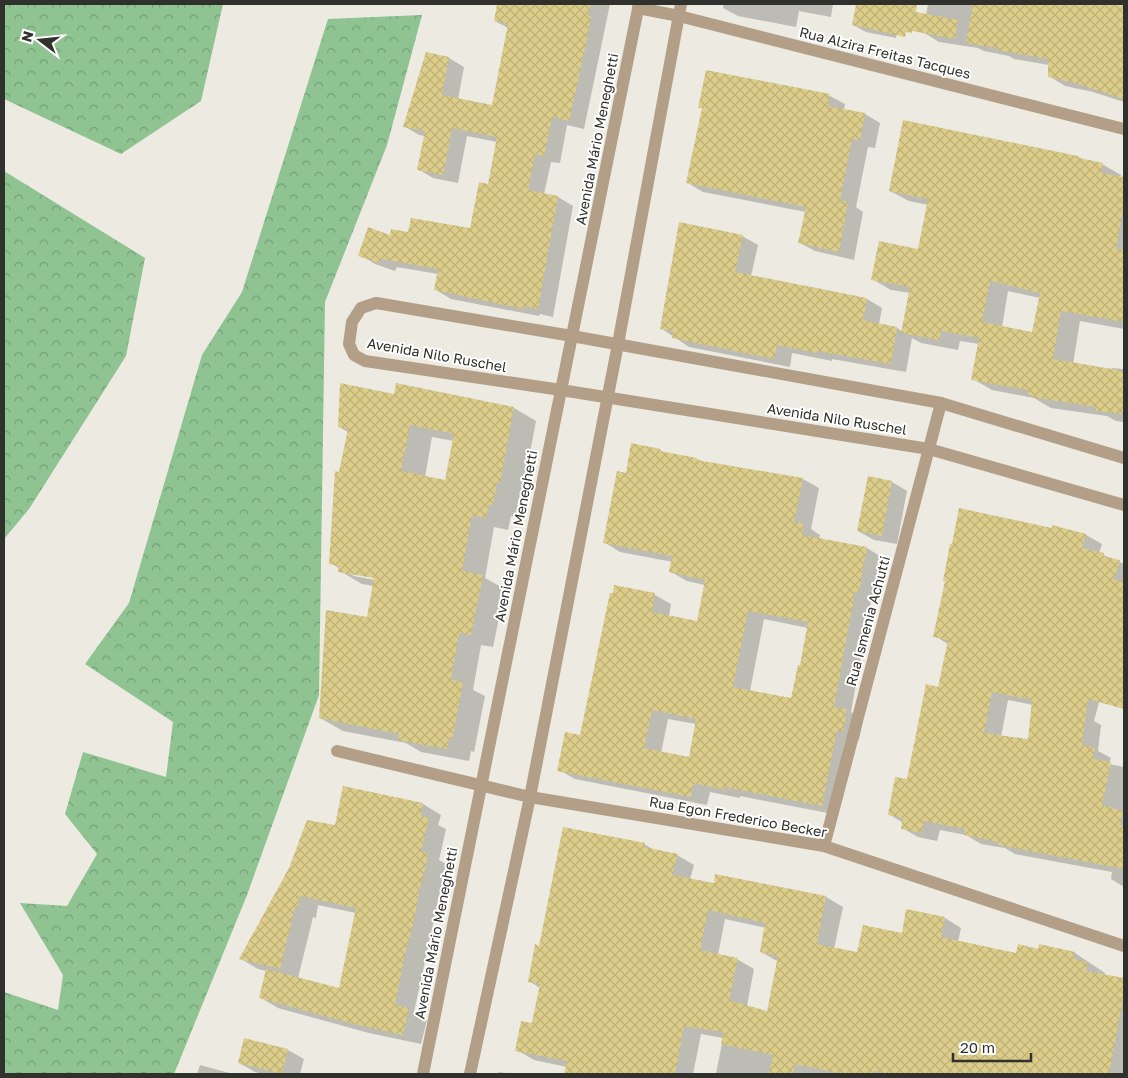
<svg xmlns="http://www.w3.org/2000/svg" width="1128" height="1078" font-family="'Golos Text',sans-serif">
<defs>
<pattern id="forest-crowns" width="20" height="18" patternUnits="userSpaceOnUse" patternTransform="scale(1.25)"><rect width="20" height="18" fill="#8fc392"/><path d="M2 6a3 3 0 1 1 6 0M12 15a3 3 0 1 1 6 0" fill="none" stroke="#759f77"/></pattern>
<pattern id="building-cross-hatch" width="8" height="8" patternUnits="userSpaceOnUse" patternTransform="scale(1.25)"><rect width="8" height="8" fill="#dcce8a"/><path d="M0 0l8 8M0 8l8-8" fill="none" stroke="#bdb177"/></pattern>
</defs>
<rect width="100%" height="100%" fill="#eceae1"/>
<path fill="url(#forest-crowns)" d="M4,4H223L201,101L121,154L4,99Z
M422,15L387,145L325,302L319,695L247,895L174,1074H4V992L58,1010L63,975L20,903L67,906L97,854L65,814L83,752L166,777L173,722L85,664L129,603L202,355L242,292L328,19Z
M4,171L145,258L126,356L29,509L4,539Z"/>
<path fill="#0003" fill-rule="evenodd" d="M499,4H610L584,129L567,125L560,163L551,162L544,194L558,197L573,206L553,317L540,314L539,316L451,299L436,290L438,274L397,267L395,271L375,264L360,255L391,236L409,233L471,230L489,185L497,142L467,136L458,183L433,178L418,169L425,136L419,135L404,126L449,58L464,67L458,99L493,107L508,28L495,21Z
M724,4H833L831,17L799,11L796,27L738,16L723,8Z
M857,4H902L896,38L866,32L853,25Z
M928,4H1124V102L1093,92L1065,86L1049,76V65L1014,59L1009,56L984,51L978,48L939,42L923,32Z
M830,96L845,104L844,110L865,114L880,123L875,148L868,147L856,207L863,212L854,260L815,251L800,243L806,212L703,192L688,183L703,109L700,107Z
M1083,160L1102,164L1121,175L1120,178L1124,179V329L1080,321L1073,364L1111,370L1112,368L1123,369L1124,360V422L1116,421L1107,416L1051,408L1034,398L992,390L973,379L979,344L960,341L958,350L921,343L912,338L906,372L832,359V361L792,353L790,367L689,347L662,329L742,236L758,245L751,276L867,299L882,308L879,324L897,328L902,331L910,293L891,290L872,279L919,250L928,205L909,201L890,191ZM1008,291L1040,298L1033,333L1002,327Z
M395,396L514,408L536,421L522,495L520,494L515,517L511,516L508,530L494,527L485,578L505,589L493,647L481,645L473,690L485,696L474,752L471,751L469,761L421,752L406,743L343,731L320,718L368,618L374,586L362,584L340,571V569L331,563L340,473L348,432L339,427ZM432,437L454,441L446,481L425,477ZM349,573L380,578V581L354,576Z
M660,450L664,453L697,459L703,462L803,479L819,488L811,529L820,535L819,540L867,548L883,558L875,601L871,600L851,712L863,720L859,740L854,739L838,815L740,796V798L710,792L707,805L575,779L559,770L581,737L615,587L655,595L671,604L669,616L698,622L705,585L687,581L671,572L673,562L620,552L604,542L627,474ZM764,619L808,628L801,666L792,700L750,691ZM668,719L696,724L690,759L661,753Z
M892,482L907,491L897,544L874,540L858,531Z
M1053,529L1086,535L1102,544L1099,553L1124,564V610L1094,721L1101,725L1098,751L1111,758L1109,764L1124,767V887L1111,879L1112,872L1015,854L1005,848L981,844L966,835L940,830L937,841L918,837L902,828L903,823L889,814L908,781L939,688L948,644L935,636ZM1008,700L1033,705L1029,740L1001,737Z
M344,788L423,804L441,815L438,825L446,829L439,860L446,864L414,1012L427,1020L421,1044L369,1033L278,1008L261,998L267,971L258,969L241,959L336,827ZM318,905L356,913L340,989L298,978L313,917L316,918Z
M644,844L656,851L677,855L694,865L690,879L715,884L716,875L826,897L843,907L834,949L858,954L945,918L961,928L958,942L1017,954L1039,951L1040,945L1075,953L1105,973L1104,976L1124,980V1074H716L723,1038L701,1034L693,1074H566L567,1067L534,1060L517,1050L532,1024L540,988L529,981L540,947ZM725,919L766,928L761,952L779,962L768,1012L747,1006L754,969L737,959L718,955Z
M245,1039L288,1050L304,1059L300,1074H264L255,1072L239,1063Z
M200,1065L233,1074H197Z
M499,1072L514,1074H498Z"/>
<path fill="url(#building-cross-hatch)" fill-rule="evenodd" d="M497,4H591L588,16H591L584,53L569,121L552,117L544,156L535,154L528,190L558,196L538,309L525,306L524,309L434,290L438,269L382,259L380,263L358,256L368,227L390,235L391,229L408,232L411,218L470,228L479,182L488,184L497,137L452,128L443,175L417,170L425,131L403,127L426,52L449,57L442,95L492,105L508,24L494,21Z
M856,4H917L916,12L958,20L955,39L912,31V33L906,32L905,37L852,25Z
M973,4H1124V99L1075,83L1048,77V59L997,50V48L966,43Z
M706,70L830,94L828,106L865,113L860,140L852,139L840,200L848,202L839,252L798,243L806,207L686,183L702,108H698Z
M903,120L1078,156L1080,158L1103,163L1101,173L1124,177V203L1116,249L1124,250V322L1061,311L1053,359L1124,371V414L1096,411V407L1031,397L1032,395L1027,394L1028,390L971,380L979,338L941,331L939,340L901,333L910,287L871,280L879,241L918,249L928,199L889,191ZM990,281L1040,293L1032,332L982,322Z
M679,222L743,235L735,272L867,298L863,320L897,327L891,364L817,351L816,353L777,345L774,359L672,338L673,331L660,329Z
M340,383L394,394L396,383L514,407L500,483L497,482L493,505L489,504L486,518L472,515L462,571L483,575L471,635L459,633L451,679L463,682L452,740L449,739L447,749L398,740L399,734L319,718L326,610L367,617L374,578L338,572L339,566L329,564L335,471L339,472L348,429L338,427ZM410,425L454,434L445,480L401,471Z
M631,443L656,448L660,449V451L697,458V460L803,478L794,522L804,524L802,535L867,547L859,592H855L834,707L847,709L843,732L837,731L822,806L724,787V790L694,783L691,797L557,771L565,732L580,735L610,593H613L614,585L655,593L652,612L697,621L705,580L669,572L672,556L603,543L617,471L626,473ZM748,611L808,622L800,665H798L791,698L733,687ZM652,710L696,719L689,757L644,748Z
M868,476L892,481L882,536L857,531Z
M959,508L1052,528V525L1086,534L1082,548L1104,553L1103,556L1120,560L1114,580L1124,581V709L1088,699L1082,745L1095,748L1093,759L1111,762L1102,805L1123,811L1120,825L1124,826V869L998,845V842L964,835L965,829L924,821L922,833L901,829L903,818L888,815L895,777L907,779L926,684L938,687L948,640L933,637L945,581H943L950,544H952ZM992,692L1032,700L1028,739L984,733Z
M343,786L423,803L421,816L429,818L421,851L428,853L423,879L422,878L412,929L405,954L395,1005L409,1008L403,1035L350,1023L259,998L266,969L339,988L356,908L300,896L298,908L295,907L280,969L239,959L289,868L307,820L335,825Z
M563,827L645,843L644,847L678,854L672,875L714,883L715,874L826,896L817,944L857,952L863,925L902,933L906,909L945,917L941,937L1016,953L1018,944L1038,949L1039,944L1075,952L1074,959L1088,962L1086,971L1124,978V994L1109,1074H891L874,1071L873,1074H844L795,1064L793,1074H769L773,1055L721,1044L723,1032L684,1026L675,1074H564L567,1061L515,1051L521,1021L532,1023L540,984L528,982L535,944L539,946ZM708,910L765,923L760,952L778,956L767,1011L729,1000L738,958L700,950Z
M244,1038L288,1049L282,1074L238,1063Z"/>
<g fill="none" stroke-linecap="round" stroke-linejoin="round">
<path stroke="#b39f88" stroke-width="12" d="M638,8L679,16L1124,129
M561,390L365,361L354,355L349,344L352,322L361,308L376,303L572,336
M337,751L530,797L824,846L1124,946
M824,846L941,403"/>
<path stroke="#b39f88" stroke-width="12" d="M572,336L941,403L1124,458
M561,390L929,449L1124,505
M423,1074L639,4
M470,1074L530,797L618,344L681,4"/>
</g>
<g text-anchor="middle" stroke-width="4" stroke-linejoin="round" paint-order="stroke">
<g font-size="14" fill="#30302c" stroke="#fff">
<text transform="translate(885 53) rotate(14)" y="5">Rua Alzira Freitas Tacques</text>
<text transform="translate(597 139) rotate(-79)" y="5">Avenida Mário Meneghetti</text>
<text transform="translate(437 355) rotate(10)" y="5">Avenida Nilo Ruschel</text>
<text transform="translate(837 419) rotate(9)" y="5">Avenida Nilo Ruschel</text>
<text transform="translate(516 536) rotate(-79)" y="5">Avenida Mário Meneghetti</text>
<text transform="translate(868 621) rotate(-75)" y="5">Rua Ismenia Achutti</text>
<text transform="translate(738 817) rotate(10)" y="5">Rua Egon Frederico Becker</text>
<text transform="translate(436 933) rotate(-79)" y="5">Avenida Mário Meneghetti</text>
</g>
</g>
<rect width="1128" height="1078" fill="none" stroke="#30302c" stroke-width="10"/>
<g transform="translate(40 40) rotate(286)" stroke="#ffffff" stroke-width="4" paint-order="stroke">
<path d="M0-4L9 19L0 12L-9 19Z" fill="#30302c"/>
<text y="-8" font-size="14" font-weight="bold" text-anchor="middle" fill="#30302c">N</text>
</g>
<path d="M953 1053v8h78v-8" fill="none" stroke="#30302c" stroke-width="2.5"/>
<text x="960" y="1053" font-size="15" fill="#30302c" stroke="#ffffff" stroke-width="4" paint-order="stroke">20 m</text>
</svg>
